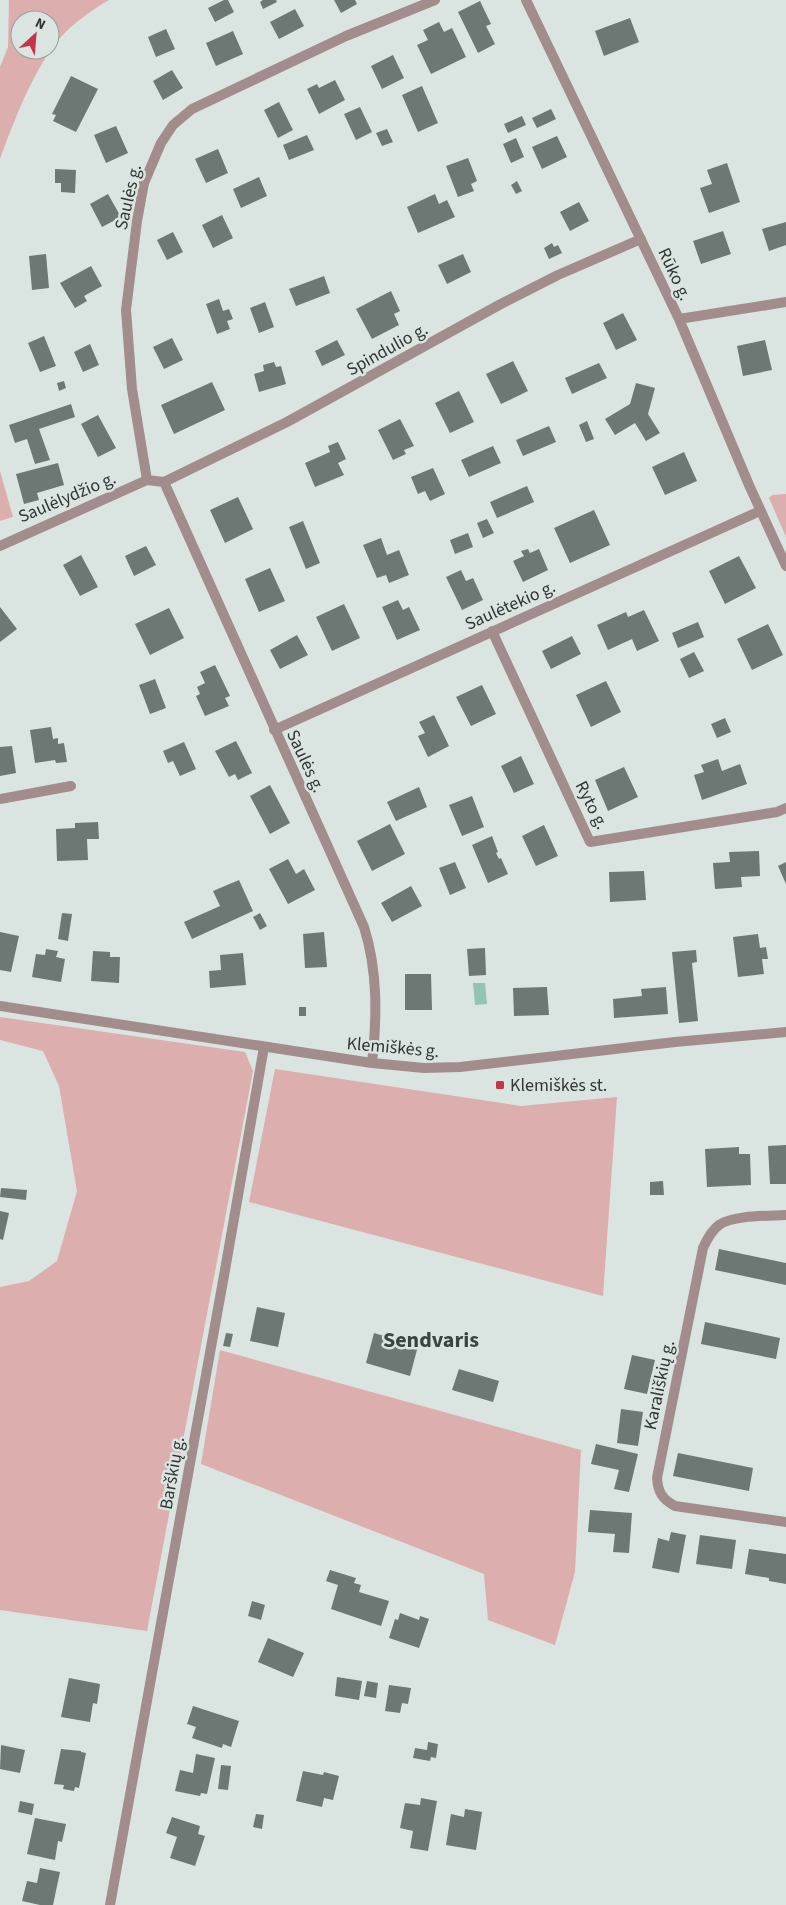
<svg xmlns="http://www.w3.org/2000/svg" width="786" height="1905" font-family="'Source Sans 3',sans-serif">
<rect width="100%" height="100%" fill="#dae5e1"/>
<path fill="#dcaeae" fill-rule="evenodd" d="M9,0H109C90,11 69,26 55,44C31,76 14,121 0,159V67L8,47ZM20,20H50V50H20Z
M0,471L13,517L0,521Z
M786,494V537L769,498L772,495Z
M0,1017L245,1052L253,1071L147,1631L0,1610V1287L29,1281L57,1261L77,1191L59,1086L43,1051L0,1040Z
M275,1069L521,1106L617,1097L603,1296L249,1202Z
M220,1350L581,1450L575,1572L555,1645L488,1620L484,1574L201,1464Z"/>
<path fill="#92c4b3" d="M473,983H485L487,1004L475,1005Z"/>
<path fill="#6d7773" d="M224,0H228L234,12L215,22L208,8Z
M263,0H276L277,2L263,9L260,2Z
M334,0H355L357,4L341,13Z
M480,1L491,24L486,26L495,44L478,53L458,12Z
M295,9L304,26L279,39L270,22Z
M630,18L639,42L604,56L595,31Z
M439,22L444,32L452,28L466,57L431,74L417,45L428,40L423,30Z
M166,29L175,49L156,57L148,37Z
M233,31L243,54L216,66L206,43Z
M393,55L404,78L382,89L371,66Z
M172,70L183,88L163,100L153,81Z
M71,76L98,89L76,132L53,121L56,115L52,114Z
M335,80L345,100L319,114L307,89L317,84L319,88Z
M422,86L438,123L418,132L402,95Z
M279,102L293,130L278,138L264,110Z
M360,107L372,132L356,140L344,114Z
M551,109L556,119L537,128L532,118Z
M522,116L526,125L508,133L504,124Z
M116,126L128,153L106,163L94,135Z
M387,129L393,142L382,146L376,133Z
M307,135L314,150L289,160L283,145Z
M557,136L567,157L542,169L532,147Z
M516,138L524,157L511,163L503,144Z
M218,149L228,173L206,183L195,159Z
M468,158L477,181L471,184L474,191L458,197L446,166Z
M727,163L740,202L709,213L700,188L712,184L707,170Z
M55,169L76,170L75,193L61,192V183H55Z
M259,177L267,196L241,208L233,189Z
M517,181L522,191L516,194L511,185Z
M108,194L121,217L102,227L90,204Z
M435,194L439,204L447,200L455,217L418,233L407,207Z
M579,202L589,221L570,231L560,212Z
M222,215L233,238L213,248L202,225Z
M786,222V245L769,251L762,229Z
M723,231L731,254L701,264L693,241Z
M173,232L183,252L167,260L157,240Z
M552,243L554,247L558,245L562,253L549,259L544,248Z
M46,254L49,288L32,290L29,256Z
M463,254L471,272L447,284L438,265Z
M91,266L102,286L84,296L87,301L75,308L60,283Z
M324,276L330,293L296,306L289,289Z
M391,291L400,311L394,314L399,325L372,339L356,309Z
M219,299L223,311L229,309L233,319L227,321L230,329L217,334L206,304Z
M265,302L274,327L259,333L250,308Z
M623,313L637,340L616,350L603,323Z
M44,336L56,366L40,372L28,343Z
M172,338L183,360L164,369L153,347Z
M337,340L345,355L322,366L315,351Z
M765,340L772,370L743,376L737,346Z
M90,344L99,365L83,372L74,352Z
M513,361L528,391L501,404L486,374Z
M274,362L276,367L281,366L286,384L259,392L254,374L264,371L263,365Z
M599,363L607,378L572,394L565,378Z
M64,381L66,388L59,391L57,383Z
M212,382L225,410L174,434L161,405Z
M636,383L655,388L648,414L660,433L646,441L635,423L615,435L605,419L630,404Z
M459,391L474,422L450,433L435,403Z
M71,404L75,417L39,429L50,460L35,464L27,439L15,443L9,425Z
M98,415L116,448L98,457L81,424Z
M400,419L414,446L404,450L406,454L393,460L378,430Z
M587,421L594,439L586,442L579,425Z
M549,426L556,442L523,456L516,440Z
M338,442L346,459L338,463L344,475L315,487L305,463L330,452L328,446Z
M493,446L501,463L469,477L461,460Z
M684,452L697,481L665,495L652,467Z
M58,463L64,485L37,493L39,500L24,504L16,474Z
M433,468L445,494L430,501L425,491L418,494L411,477Z
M527,486L534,502L497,518L490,502Z
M238,497L253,529L225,543L210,510Z
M594,510L610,545L570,563L554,528Z
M487,519L494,533L483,538L477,523Z
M303,521L320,563L306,569L289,527Z
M468,533L473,547L455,554L450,540Z
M381,538L387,555L399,550L409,575L389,583L386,575L377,578L363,545Z
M146,546L156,565L134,576L125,556Z
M528,549L530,553L539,549L548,570L523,582L513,561L524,556L521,551Z
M81,555L98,587L80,596L63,565Z
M739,556L756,588L725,604L709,571Z
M270,568L285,601L259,612L245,579Z
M461,570L466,581L473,578L483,600L462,610L446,577Z
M398,600L403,610L409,607L420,630L397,640L382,607Z
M344,604L360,638L332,651L316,617Z
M0,607L17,629L0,642Z
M169,608L184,638L150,655L135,624Z
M644,610L659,641L637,651L632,639L608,650L597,625L626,612L628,617Z
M698,622L704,637L678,648L672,633Z
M768,624L783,655L752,670L737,639Z
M297,635L308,655L280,669L270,650Z
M572,636L581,654L551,669L542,651Z
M694,652L704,671L689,678L680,659Z
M215,665L230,696L225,698L229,706L205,716L196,696L200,694L197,687L205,683L200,672Z
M155,679L166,708L150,714L139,685Z
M606,681L621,712L591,727L576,695Z
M482,685L496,714L471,726L456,697Z
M434,715L449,746L428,757L418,736L425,733L419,722Z
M725,718L731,732L717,738L711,724Z
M51,727L53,739L58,738V744L64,743L67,762L56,763L55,760L35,763L30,730Z
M236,741L252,773L238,780L235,774L229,777L215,751Z
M184,742L196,769L180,776L173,761L168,763L163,751Z
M12,746L16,773L0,776V747Z
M521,756L534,784L514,793L501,766Z
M718,759L722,771L740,764L747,784L702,800L694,775L704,772L701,765Z
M624,767L638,797L608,811L595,780Z
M270,785L290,823L270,834L250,796Z
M419,787L427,807L396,821L387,802Z
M472,796L484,827L462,836L449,805Z
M98,822L99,839H87L88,860L57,861L56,829L75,828V823Z
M390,824L405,854L372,871L357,841Z
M544,825L558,856L536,866L522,836Z
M492,836L498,852L496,853L499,859L501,858L508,874L488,883L472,845Z
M759,851L760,876L741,877L742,887L715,889L713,863L730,862L729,852Z
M288,859L296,874L304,869L315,890L288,904L269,869Z
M455,862L466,888L450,895L439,868Z
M786,862V884L778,866Z
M644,871L646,900L610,902L609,872Z
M239,880L253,911L192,939L184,922L220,906L213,891Z
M411,886L422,906L392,922L381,903Z
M62,913L72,914L68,941L58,939Z
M260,913L267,926L260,930L253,917Z
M0,932L19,936L11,972L0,970Z
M324,932L327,967L305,968L303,934Z
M758,934L760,948L766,947L768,959H762L764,974L738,977L733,937Z
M485,948L486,975L469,976L467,949Z
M46,949L58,951L56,957L65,959L61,982L32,977L36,954L45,955Z
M696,950L697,962L692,963L698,1021L679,1023L672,952Z
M93,951L110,952V957H120L119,983L91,981Z
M243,953L246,985L210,988L209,971L221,970L220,955Z
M405,974H431L432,1010H405Z
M547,987L549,1015L514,1016L513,988Z
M666,987L668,1014L614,1018L613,999L642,996L641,989Z
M299,1007H306V1016H299Z
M786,1145V1184H770L768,1146Z
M739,1147V1154H750L751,1185L707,1187L705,1149Z
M663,1181L664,1195H650V1182Z
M1,1188L27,1190L26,1200L0,1197Z
M0,1211L9,1213L3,1240L0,1239Z
M719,1249L786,1263V1285L715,1270Z
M257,1307L285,1313L278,1347L250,1341Z
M705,1322L780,1338L776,1359L701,1344Z
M226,1333L233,1334L230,1347L223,1346Z
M374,1333L418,1346L410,1376L366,1363Z
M632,1355L655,1360L647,1394L624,1389Z
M459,1369L499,1381L493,1402L452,1390Z
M621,1409L643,1412L638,1446L617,1443Z
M596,1444L638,1454L629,1492L614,1489L619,1470L591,1464Z
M678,1453L753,1468L749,1491L673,1476Z
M590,1510L632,1513L629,1553L613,1552L615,1534L588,1532Z
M671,1532L686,1535L679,1573L652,1568L658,1538L669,1541Z
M700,1535L736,1540L732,1569L696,1564Z
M749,1549L786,1554V1584L769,1581V1578L745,1574Z
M330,1570L356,1578L354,1583L361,1585L359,1592L389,1601L381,1626L331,1609L338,1585L326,1581Z
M252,1601L265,1605L261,1620L248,1616Z
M400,1613L419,1620L420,1616L429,1619L419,1648L389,1638L395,1619L398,1620Z
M268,1638L304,1653L293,1677L258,1662Z
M337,1677L362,1681L359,1700L335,1696Z
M69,1678L100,1684L97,1704L93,1703L90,1722L61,1717Z
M367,1681L378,1683L376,1698L364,1696Z
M389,1685L411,1688L408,1704L402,1703L400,1713L385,1711Z
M193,1706L239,1721L231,1747L223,1744L222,1748L192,1738L196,1727L187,1724Z
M428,1742L438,1744L436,1758L431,1757L430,1761L413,1758L415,1748L427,1750Z
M1,1745L25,1750L20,1773L0,1769Z
M61,1749L81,1751V1752L86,1753L79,1788L75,1787L74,1791L63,1789L64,1785L54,1784Z
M196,1754L215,1758L207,1794L201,1793L200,1796L175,1791L180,1770L193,1773Z
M221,1765L231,1766L228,1790L218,1789Z
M303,1771L323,1775L324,1772L339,1776L333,1800L324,1798L322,1807L296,1801Z
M421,1798L437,1801L428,1851L410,1848L413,1831L400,1828L405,1803L420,1805Z
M20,1801L34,1804L32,1815L18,1812Z
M465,1809L482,1812L476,1850L446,1845L451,1814L464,1817Z
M256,1814L264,1815L262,1829L253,1827Z
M172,1817L200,1826L198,1834L205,1836L195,1866L170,1858L177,1837L166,1833Z
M35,1818L66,1824L62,1842L58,1841L55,1860L27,1854Z
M40,1868L60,1872L53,1905H40L22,1901L27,1881L37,1883Z"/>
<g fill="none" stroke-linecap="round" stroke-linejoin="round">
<path stroke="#a28c8c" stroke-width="10" d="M526,0L679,319L749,485L786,566
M679,319L786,302
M147,480L132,389L126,310L137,221L144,183L161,143L173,125L192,109L346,36L435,0
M164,482L364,927C378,971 377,1018 372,1063
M0,546L147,480L164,482L287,422L499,305L558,275L641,239
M492,631L590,842L777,812L786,808
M274,730L760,511
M0,799L71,786
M0,1006L372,1063L424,1068L460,1067L675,1042L786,1032
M786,1215C769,1216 732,1215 719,1225C711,1231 707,1239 703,1248L657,1478C658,1492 662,1499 675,1506L786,1522
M110,1905L225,1270L264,1047"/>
</g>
<rect fill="#c53547" stroke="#dae5e1" stroke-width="2" x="495" y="1080" width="10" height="10" rx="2.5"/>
<g text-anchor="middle" stroke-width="5" stroke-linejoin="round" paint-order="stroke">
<g font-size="18" fill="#313534" stroke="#dae5e1">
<text transform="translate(128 197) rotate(-77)" y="6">Saulės g.</text>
<text transform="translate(675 274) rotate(65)" y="6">Rūko g.</text>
<text transform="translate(387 349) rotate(-29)" y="6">Spindulio g.</text>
<text transform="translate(67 497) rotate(-23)" y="6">Saulėlydžio g.</text>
<text transform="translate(510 605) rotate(-24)" y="6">Saulėtekio g.</text>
<text transform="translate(306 761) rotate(65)" y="6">Saulės g.</text>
<text transform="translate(592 805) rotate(63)" y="6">Ryto g.</text>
<text transform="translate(393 1047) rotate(5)" y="6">Klemiškės g.</text>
<text transform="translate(659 1385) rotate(-78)" y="6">Karališkių g.</text>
<text transform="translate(172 1473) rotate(-80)" y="6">Barškių g.</text>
</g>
<g font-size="18" fill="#313534" stroke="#dae5e1" text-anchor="start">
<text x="510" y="1091">Klemiškės st.</text>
</g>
<g font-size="22" font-weight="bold" fill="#3b4441" stroke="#dae5e1">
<text x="431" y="1347">Sendvaris</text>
</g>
</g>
<g transform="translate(35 35) rotate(26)"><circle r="24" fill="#dae5e1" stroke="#969f9c"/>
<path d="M0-4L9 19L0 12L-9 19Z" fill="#c53547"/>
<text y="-8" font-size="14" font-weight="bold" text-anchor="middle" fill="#313534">N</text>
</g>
</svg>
